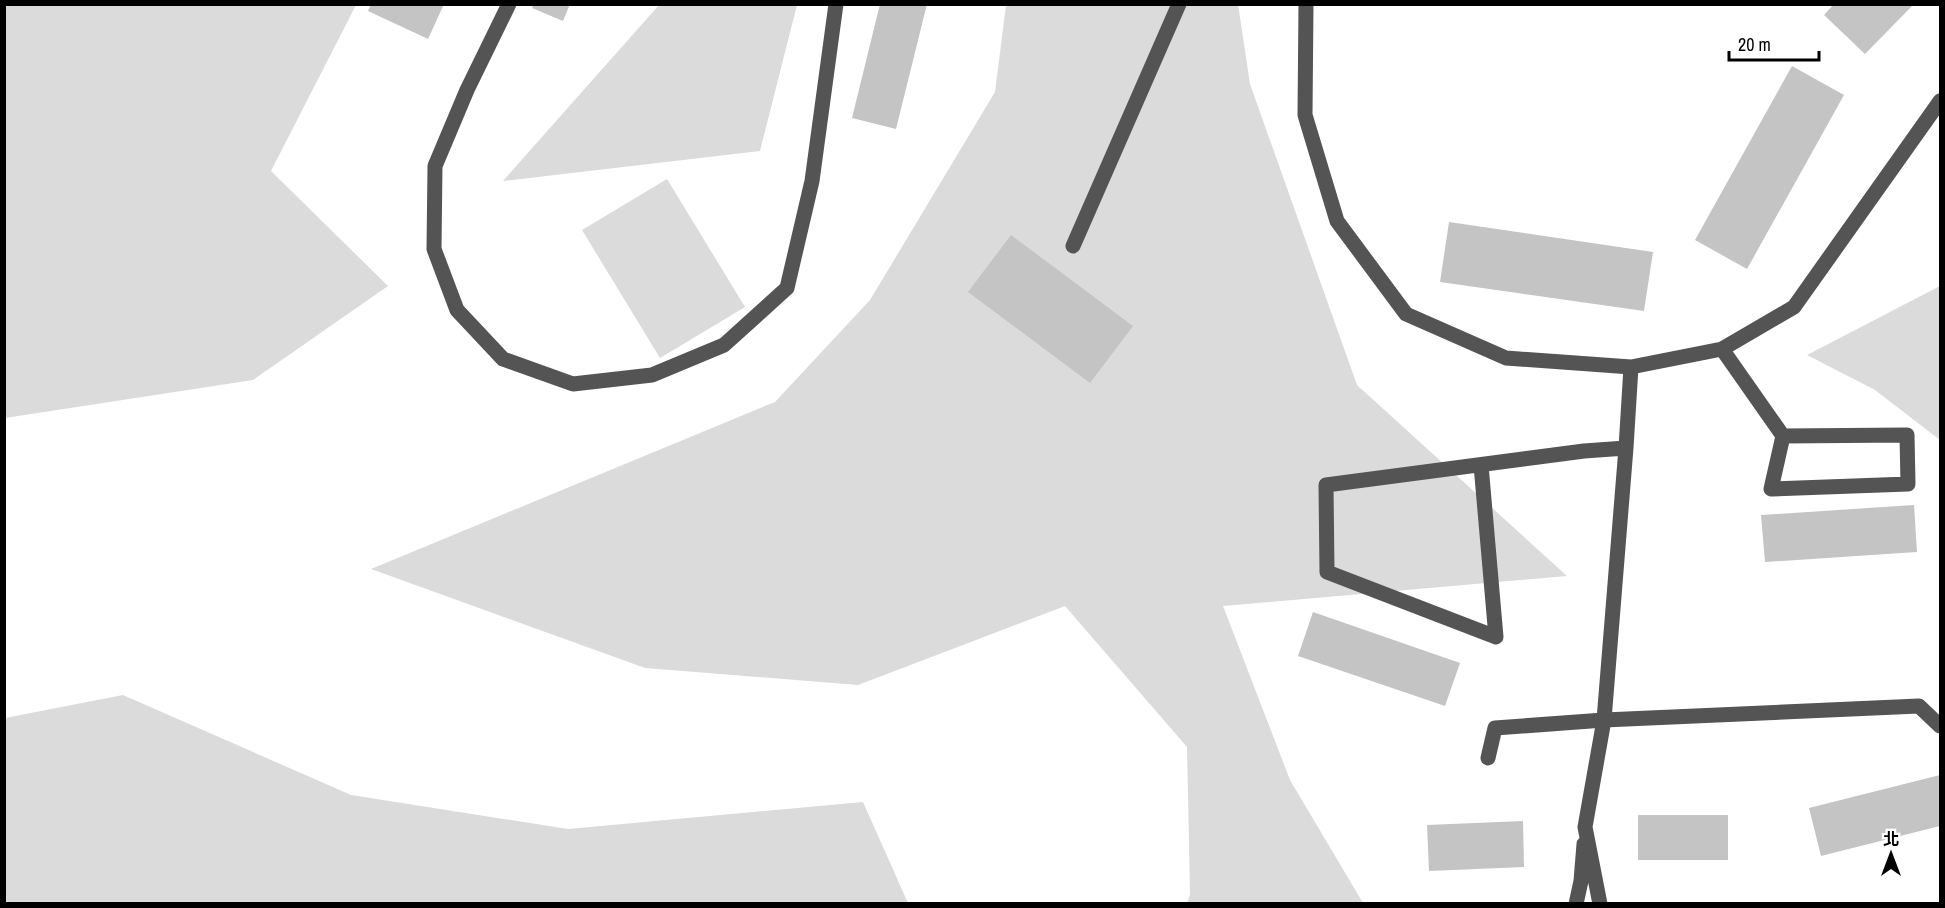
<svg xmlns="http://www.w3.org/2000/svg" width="1945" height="908" font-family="'Archivo Narrow','Noto Sans TC',sans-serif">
<rect width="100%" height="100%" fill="#fff"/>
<path fill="#dbdbdb" d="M5,4L356,5L271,171L388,286L253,380L5,418Z
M1238,4L1250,84L1357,385L1567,576L1223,606L1290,780L1363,903L1187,904L1190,894L1187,747L1065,606L858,685L645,668L371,569L775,402L870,300L995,92L1006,5Z
M659,5H797L760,151L503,181Z
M667,179L745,307L660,358L582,230Z
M1940,286V440L1875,390L1807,355Z
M123,695L351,795L568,829L863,802L908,903H5V718Z"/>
<path fill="#c4c4c4" d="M371,4H444L428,39L368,11Z
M534,4H570L563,21L532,8Z
M880,4H927L896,129L852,118Z
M1834,4H1914L1865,54L1824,15Z
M1792,66L1844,95L1747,269L1695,240Z
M1449,222L1653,252L1644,311L1440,282Z
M1011,235L1133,326L1090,383L968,292Z
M1914,505L1917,552L1765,562L1761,515Z
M1313,612L1460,663L1445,706L1298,656Z
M1940,775V826L1821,856L1809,808Z
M1638,815H1728V860H1638Z
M1523,821L1524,867L1429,871L1427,825Z"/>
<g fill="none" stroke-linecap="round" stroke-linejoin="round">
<path stroke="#545454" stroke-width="15" d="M509,4L467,90L435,166L434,249L457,310L503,359L573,384L652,375L724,345L787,288L812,181L836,4
M1306,4L1305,115L1337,221L1406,314L1506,358L1631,367L1722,349L1794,307L1940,101
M1073,246L1179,4
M1722,349L1783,436L1771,489L1908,484L1907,435L1783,436
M1481,465L1496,637L1327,572L1326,485L1584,451L1626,448
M1488,758L1495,728L1604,720L1919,706L1940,726
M1576,904L1581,881L1584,844
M1600,904L1585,827L1604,720L1626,448L1631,367"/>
</g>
<rect width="1945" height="908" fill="none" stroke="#000000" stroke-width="12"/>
<g transform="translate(1891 854)" stroke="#ffffff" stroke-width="4.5" paint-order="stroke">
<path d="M0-4.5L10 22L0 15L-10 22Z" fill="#000000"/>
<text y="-9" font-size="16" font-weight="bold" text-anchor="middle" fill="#000000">北</text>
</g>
<path d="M1729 51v9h90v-9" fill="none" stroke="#000000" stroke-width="3"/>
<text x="1738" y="51" font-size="18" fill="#000000" stroke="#ffffff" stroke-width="4.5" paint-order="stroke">20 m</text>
</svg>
